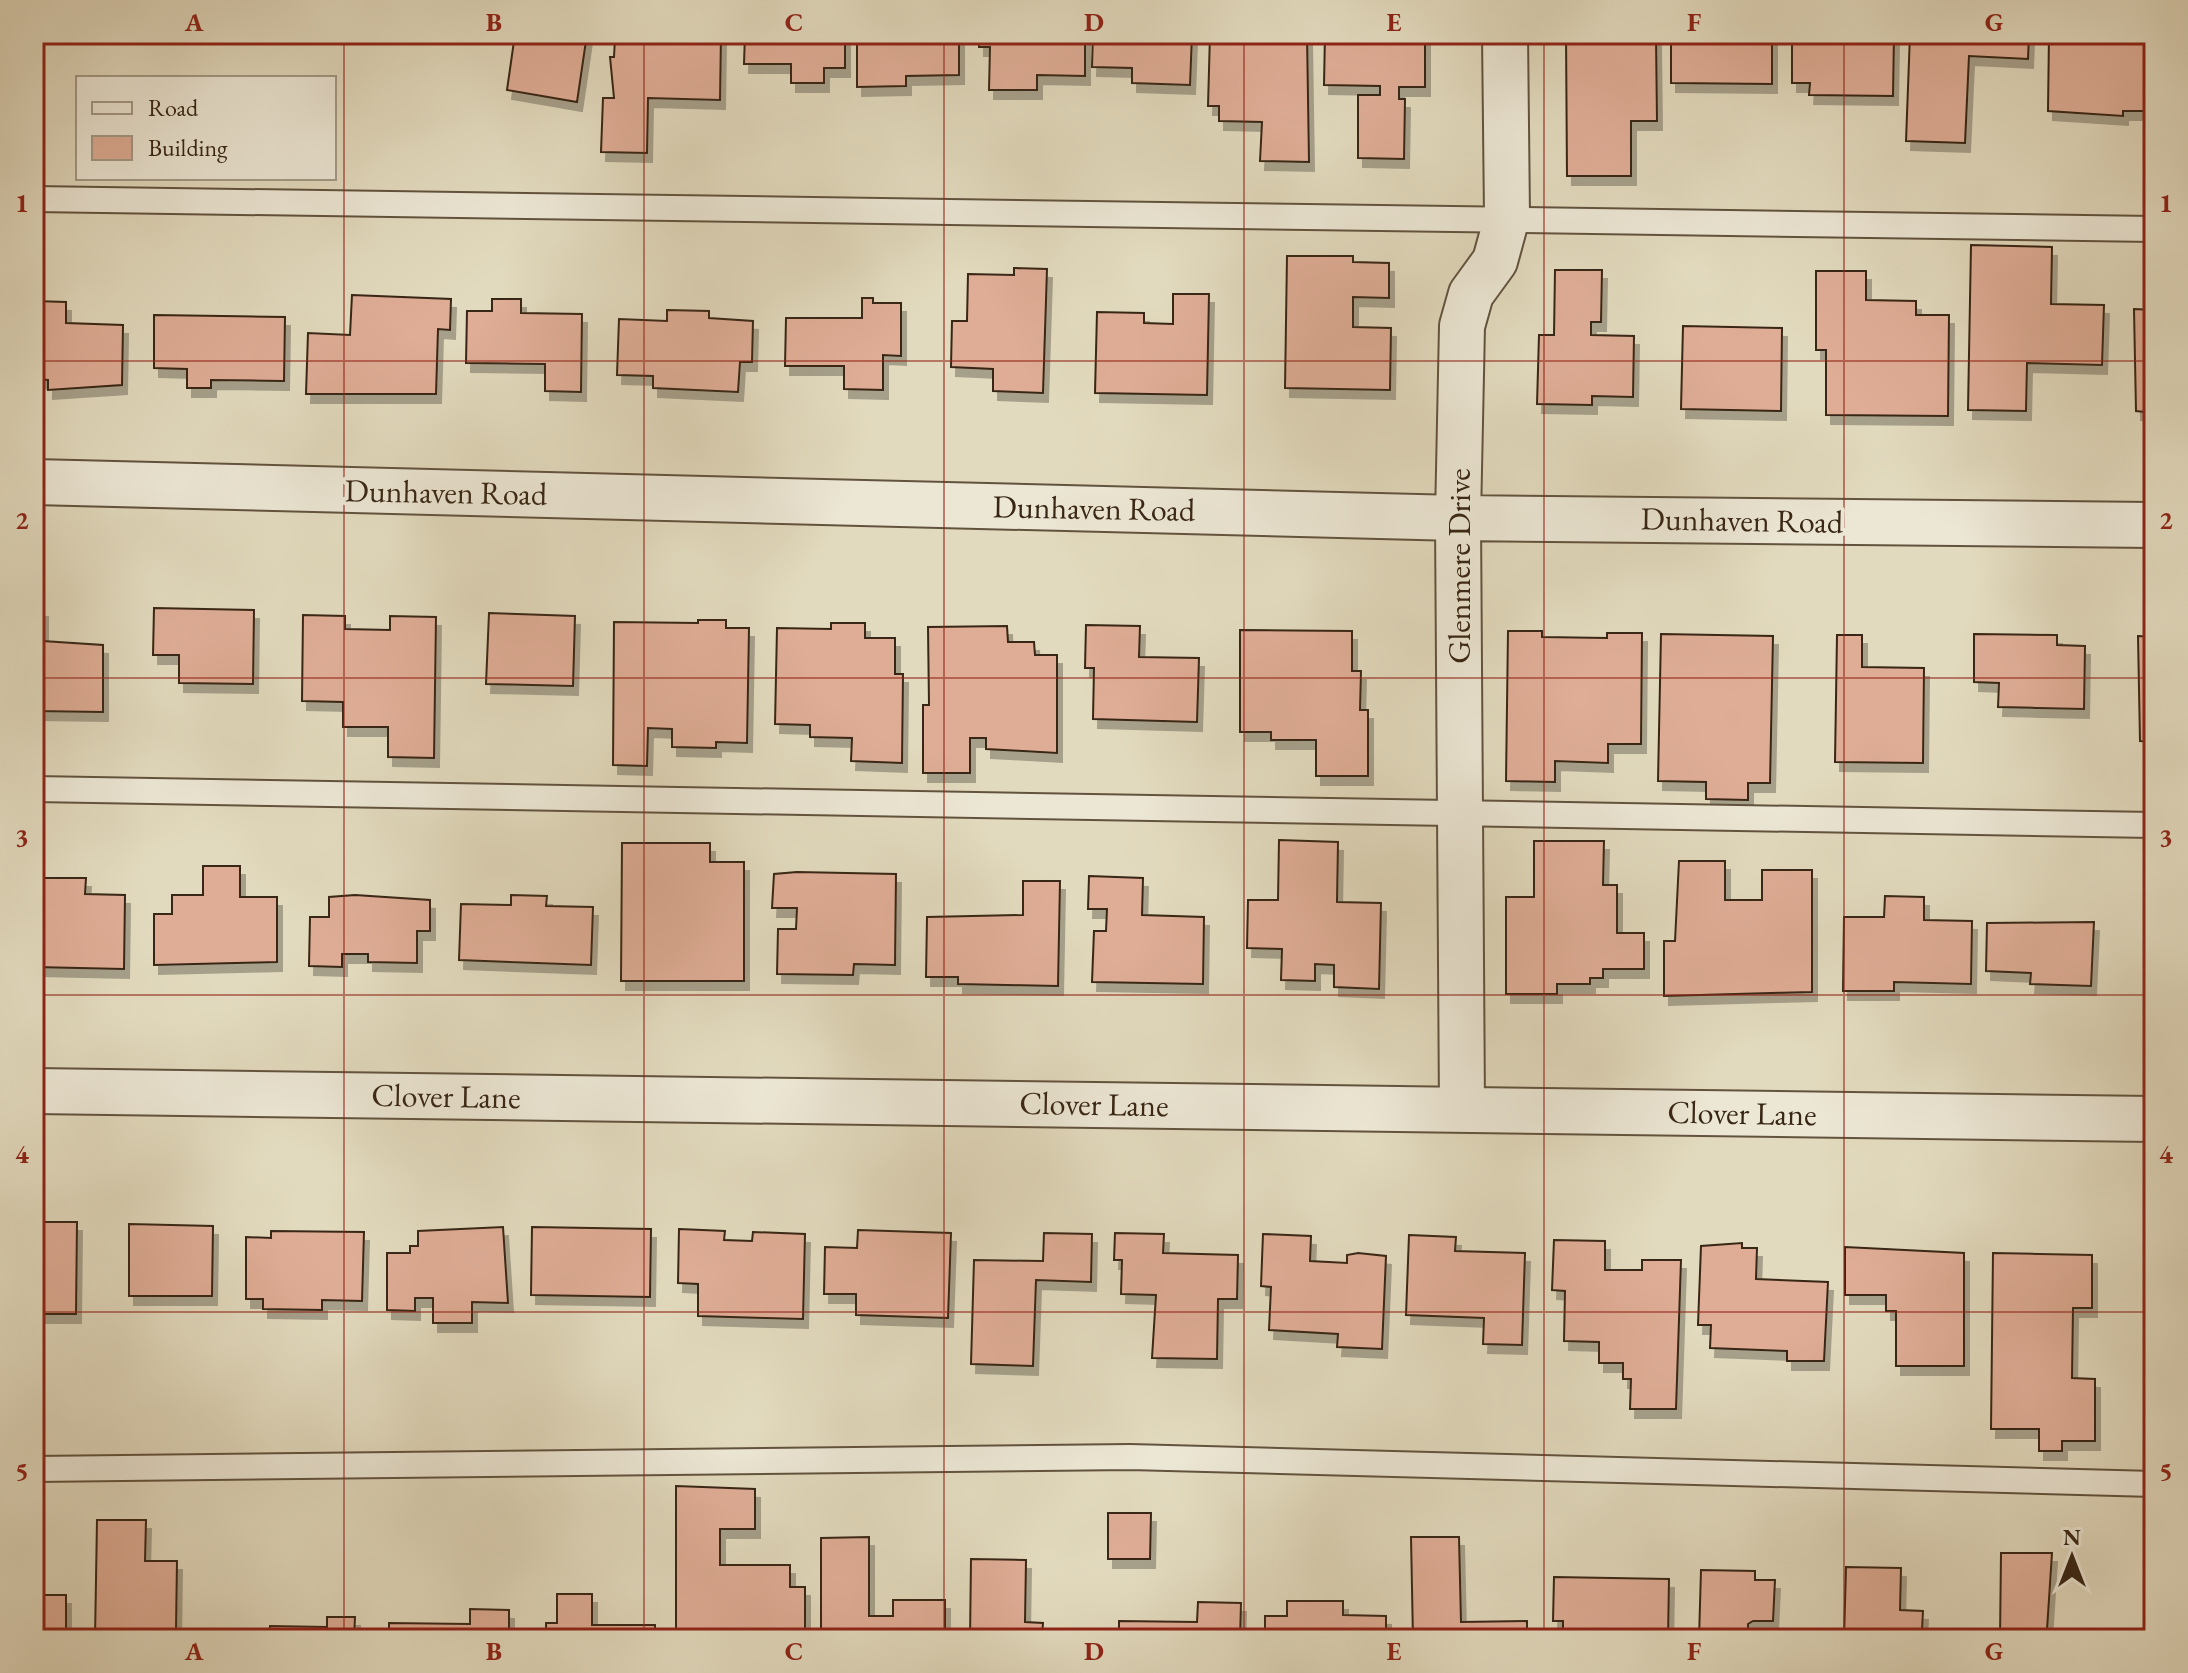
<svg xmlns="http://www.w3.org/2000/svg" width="2188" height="1673" font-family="'EB Garamond',serif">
<defs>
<filter id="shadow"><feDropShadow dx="5" dy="9" stdDeviation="0" flood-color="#0004"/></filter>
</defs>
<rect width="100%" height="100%" fill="#e2dabe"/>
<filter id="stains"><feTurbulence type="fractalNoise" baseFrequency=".0025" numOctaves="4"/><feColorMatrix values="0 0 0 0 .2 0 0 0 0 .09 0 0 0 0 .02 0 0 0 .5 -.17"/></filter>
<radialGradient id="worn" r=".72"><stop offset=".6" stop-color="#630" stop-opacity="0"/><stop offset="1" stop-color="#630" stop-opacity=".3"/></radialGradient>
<path fill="#dfad96" stroke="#382614" stroke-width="2" filter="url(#shadow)" d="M515,34H587L577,102L507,90Z
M619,34H721L720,100L648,98L647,153L601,152L603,98H614L610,57H614L615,38Z
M745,34H845V68H824V83H791V64H744Z
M857,34H959V75L906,76V86L857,87Z
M979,34H1085V76L1037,75V90H989L990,47H979Z
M1093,34H1192L1190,85L1132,83V68L1092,67Z
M1210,34H1307L1309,162L1260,161L1262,122L1219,121V106H1208Z
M1325,34H1425V87H1399V99H1405L1404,159L1358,158V95H1380V86L1324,85Z
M1566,34L1656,37L1657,121H1631V176H1567Z
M1671,34H1772V84L1671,83Z
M1792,34H1894L1893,96L1809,95L1810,83H1792Z
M1910,34H2029L2028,59L1969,56L1965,143L1906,141Z
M2049,34H2154V111H2123V116L2048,111Z
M1971,245L2052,247L2051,304L2104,305L2102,365L2027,363L2026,411L1968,410Z
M1287,256H1353V262L1389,263V298L1353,297V327L1391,328L1390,390L1285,388Z
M1014,268L1047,269L1043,393L993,391V369L951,367L952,321H967L968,274L1014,275Z
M1555,270H1602L1601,322H1591V335L1634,336L1633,397L1592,396V405L1537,404L1539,335H1554Z
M1816,271H1866V300L1916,301V315H1949L1948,416L1826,415V350H1816Z
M1173,294H1209L1207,395L1095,393L1097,312L1144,313V323L1173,324Z
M352,295L451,299L450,330L438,329L436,394H306L308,333L350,335Z
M862,298H873V303H901V356L883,355V390L844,389V366H785L786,318H862Z
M492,299H521V313L582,314L581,392L545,391V364L466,363L467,311H492Z
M34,301L66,302V323L123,325L122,385L48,390V380L34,379Z
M2134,309L2154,310V413L2136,411Z
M667,310L709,311V318L753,321L752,362H740L738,392L653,388V376L617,375L619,319L667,321Z
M154,315L285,317L284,381L211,380V388H187V369L154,368Z
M1683,326L1782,328L1781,411L1681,409Z
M34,608H43V641L103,645V712L34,711Z
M154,608L254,610L253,684L179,683V655H153Z
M489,613L575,616L573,686L486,684Z
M303,615L345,616V629L390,630V616L436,617L434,758L388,757V727H343V702L302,701Z
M698,620H726V628H749L747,743L716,742V748L672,747V729L648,728L647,766L613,765L614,622L698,623Z
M831,623H865V638H895V674H903L902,763L851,761L852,738L810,737V725L775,724L777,628L831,629Z
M1086,625L1140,626L1139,657L1199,658L1197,722L1093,719L1094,668H1085Z
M1007,626L1008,642H1034L1035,655H1057V753L986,749V738H970V773H923V705H929L928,627Z
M1240,630L1352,631V671H1361L1360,710H1368V776H1316V740H1271V732H1240Z
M1508,631H1542V637L1607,638V633H1642L1641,744H1608V763L1555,761V782L1506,781Z
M1661,634L1773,636L1770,783H1748V800L1706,799V782L1658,781Z
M1974,634L2057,635V645L2085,646L2084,709L1998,707L1999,683L1974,682Z
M1837,635H1862V667L1924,668L1923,763L1835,762Z
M2138,636L2154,637V742L2140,741Z
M1279,840L1338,842L1337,902L1381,903L1379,989L1334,987V965L1315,964V981L1281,980L1282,949L1247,948L1248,900H1278Z
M1534,841H1604L1603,885H1617V933H1644V969H1603V978H1590V984H1557V994H1506V897H1534Z
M622,843H710V862H744V981H621Z
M1679,861H1725V900H1762V870H1812V992L1664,996V941H1675Z
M203,866H240V897H277V962L154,965V914H172V895H203Z
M797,872L896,874L895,965L854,964L853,975L777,974L778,929H796L797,908H772L774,874Z
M1089,876L1143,878L1142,915L1204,917L1203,984L1092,982L1094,931H1106L1107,909H1088Z
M34,878H86L85,894L125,895L124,969L34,967Z
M1023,881H1060L1058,986L958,984V977H926L927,917L1023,915Z
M355,895L430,900V931H417V963L368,962V954H342V967L309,966L310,917H329V897Z
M511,895L547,896L546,906L593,907L591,965L459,960L461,904L511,905Z
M1885,896L1924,897V920L1972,921L1971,984L1894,982V991H1843L1844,917H1884Z
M2094,922L2091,986L2030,984L2031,973L1986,971L1987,923Z
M38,1222H77L76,1314H34V1230H38Z
M129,1224L213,1226L212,1296H129Z
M503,1227L508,1303L472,1302V1323H433V1298H415V1311L387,1310V1253H410V1246H418V1231Z
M532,1227L651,1229L650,1297L531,1295Z
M679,1229L725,1231L724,1240L752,1241L753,1232L805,1234L803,1319L698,1316V1284L678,1283Z
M858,1230L951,1233L948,1318L856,1315V1294H824L825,1247L857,1248Z
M271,1231L364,1232L362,1301L322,1300V1310L263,1309V1299H246V1237L271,1238Z
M1044,1233L1092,1234L1091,1282L1036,1280L1033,1366L971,1364L974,1260L1043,1261Z
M1115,1233L1164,1234L1163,1253L1238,1255L1237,1299H1218L1217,1359L1152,1358L1156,1295L1121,1294L1122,1260H1114Z
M1263,1234L1311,1236L1310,1261L1347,1263V1255L1358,1253L1386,1256L1382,1349L1337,1347L1338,1334L1269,1330L1271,1287L1261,1286Z
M1409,1235L1456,1237L1455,1251L1525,1253L1522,1345L1483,1344L1484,1318L1406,1315Z
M1554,1240L1605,1241V1270H1642V1260H1681L1676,1409H1630L1631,1379H1623V1363H1599V1342L1564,1341L1565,1291L1552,1290Z
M1742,1243V1248H1757L1756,1279L1828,1282L1824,1361H1787V1351L1710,1348L1711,1325H1698L1701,1246Z
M1845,1247L1964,1253V1366H1896V1311H1886V1295H1845Z
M1993,1253L2092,1255V1308H2073L2072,1378L2095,1379V1441H2062V1451H2039V1429H1991Z
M676,1486L755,1489V1529H720V1565H790V1587H805V1639H676Z
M1108,1513H1151L1150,1559H1108Z
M97,1520H146L145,1561H177L176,1630H218V1639H95Z
M869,1537V1616H893V1600H945V1639H821V1538Z
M1411,1537H1459L1461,1622L1527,1621V1639H1413Z
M2001,1553H2052L2047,1630H2101V1639H2000Z
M971,1559L1026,1560L1025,1622L1043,1623L1042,1637L1088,1639H970Z
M1846,1567L1901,1568L1900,1610L1923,1611L1922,1630H1967L1966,1639H1844Z
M1701,1570L1755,1571V1580H1775L1773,1621H1753L1748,1624V1635L1818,1639H1699Z
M1554,1577L1669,1579L1668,1639H1563V1621H1553Z
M557,1594H592V1625H655V1639H530V1632H546V1623H557Z
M34,1595H66V1639H34Z
M1287,1601H1343V1615L1386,1616V1639H1265V1616H1287Z
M1198,1602L1241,1603L1240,1639H1119V1621L1197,1622Z
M470,1609L509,1610V1639H389V1623L470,1624Z
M327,1617H355L354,1639H269L270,1626L327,1627Z"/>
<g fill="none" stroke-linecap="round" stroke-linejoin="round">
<defs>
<path id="service" d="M34,199L2154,229
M34,789L2154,825
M34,1469L1130,1457L2154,1484"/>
<path id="minor" d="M34,482L1458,518L2154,525
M34,1091L2154,1119
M1462,1109L1458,518L1462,326L1471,294L1495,261L1507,217L1505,34"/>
</defs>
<use href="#service" stroke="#62533e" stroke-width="28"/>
<use href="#minor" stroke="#62533e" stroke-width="48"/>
<use href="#service" stroke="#ece7d5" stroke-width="24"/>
<use href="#minor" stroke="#ece7d5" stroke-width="44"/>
</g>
<path fill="none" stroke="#8f2418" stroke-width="2" stroke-opacity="0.55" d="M344,34V1639M644,34V1639M944,34V1639M1244,34V1639M1544,34V1639M1844,34V1639M34,361H2154M34,678H2154M34,995H2154M34,1312H2154"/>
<g text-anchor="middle" stroke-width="8" stroke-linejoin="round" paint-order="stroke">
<g font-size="32" fill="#382614" stroke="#ece7d5">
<text transform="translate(446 492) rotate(1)" y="11">Dunhaven Road</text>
<text transform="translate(1094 508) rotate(1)" y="11">Dunhaven Road</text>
<text transform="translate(1742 520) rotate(1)" y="11">Dunhaven Road</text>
<text transform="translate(1459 566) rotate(-90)" y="11">Glenmere Drive</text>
<text transform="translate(446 1096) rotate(1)" y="11">Clover Lane</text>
<text transform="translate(1094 1104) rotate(1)" y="11">Clover Lane</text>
<text transform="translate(1742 1113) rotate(1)" y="11">Clover Lane</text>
</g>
</g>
<rect width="2188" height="1673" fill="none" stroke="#e2dabe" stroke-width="88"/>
<rect x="76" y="76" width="260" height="104" fill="#ece7d5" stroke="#a49a88" stroke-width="2"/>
<rect x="92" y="102" width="40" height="12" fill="#ece7d5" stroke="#a49a88" stroke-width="2"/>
<text x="148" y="116" font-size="24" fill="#382614">Road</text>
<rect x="92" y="136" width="40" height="24" fill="#dfad96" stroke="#a49a88" stroke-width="2"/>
<text x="148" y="156" font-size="24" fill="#382614">Building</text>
<g transform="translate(2072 1557)" stroke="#ece7d5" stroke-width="6" paint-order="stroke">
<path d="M0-6L14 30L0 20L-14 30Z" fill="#382614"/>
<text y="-12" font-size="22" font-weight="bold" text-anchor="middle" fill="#382614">N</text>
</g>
<rect x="44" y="44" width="2100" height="1585" fill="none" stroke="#8f2418" stroke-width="3"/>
<g font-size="26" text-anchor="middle" font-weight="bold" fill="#8f2418">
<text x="194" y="31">A</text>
<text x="494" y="31">B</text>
<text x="794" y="31">C</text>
<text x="1094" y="31">D</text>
<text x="1394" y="31">E</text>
<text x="1694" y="31">F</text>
<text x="1994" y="31">G</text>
<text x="22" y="212">1</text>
<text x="2166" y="212">1</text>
<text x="22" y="529">2</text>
<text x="2166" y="529">2</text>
<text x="22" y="846">3</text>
<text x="2166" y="846">3</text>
<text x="22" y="1163">4</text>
<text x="2166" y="1163">4</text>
<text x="22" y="1480">5</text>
<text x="2166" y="1480">5</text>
<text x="194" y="1660">A</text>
<text x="494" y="1660">B</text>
<text x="794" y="1660">C</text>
<text x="1094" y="1660">D</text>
<text x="1394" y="1660">E</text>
<text x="1694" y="1660">F</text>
<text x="1994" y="1660">G</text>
</g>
<rect width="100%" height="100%" filter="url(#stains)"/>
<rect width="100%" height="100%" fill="url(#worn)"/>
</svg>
